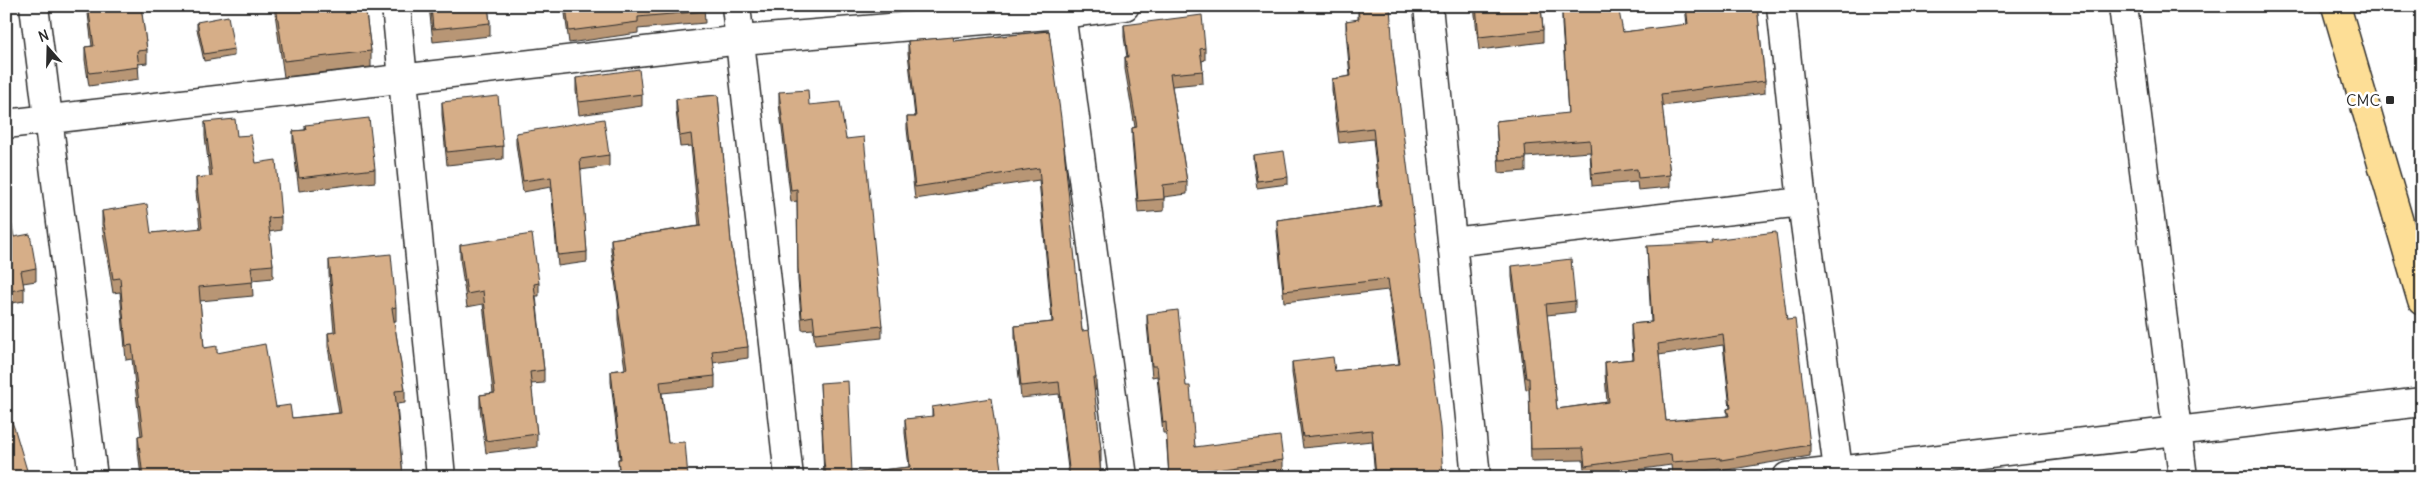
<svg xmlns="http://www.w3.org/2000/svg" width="2428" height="483" font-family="Delius,sans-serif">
<rect width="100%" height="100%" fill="#fff"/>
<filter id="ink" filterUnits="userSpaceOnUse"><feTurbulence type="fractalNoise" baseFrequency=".02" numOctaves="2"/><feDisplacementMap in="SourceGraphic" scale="10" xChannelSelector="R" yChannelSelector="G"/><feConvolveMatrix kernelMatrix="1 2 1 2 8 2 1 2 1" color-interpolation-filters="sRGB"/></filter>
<g filter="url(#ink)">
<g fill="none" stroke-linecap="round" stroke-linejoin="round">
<defs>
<path id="minor" d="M34,6L93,477
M396,6L441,477
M736,6L789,477
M1060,6L1123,477
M1428,6L1476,477
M1781,6L1802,202L1839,477
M2123,6L2183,477
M6,124L741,40L1061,14L1125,6
M1452,242L1802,202
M1787,477L2422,402"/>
<path id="major" d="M2336,6L2422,301"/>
</defs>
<use href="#minor" stroke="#2b2b2b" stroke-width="31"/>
<use href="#major" stroke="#2b2b2b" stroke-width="31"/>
<use href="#minor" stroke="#fff" stroke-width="28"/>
<use href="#major" stroke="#fdde96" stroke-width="28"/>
</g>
<path fill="#b89675" stroke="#2b2b2b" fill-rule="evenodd" d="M87,6H152L141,8L147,50V63L138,64L139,79L89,86L85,60V47L92,46Z
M274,6H365L371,51V67L284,77Z
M429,6H488L490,23V36L433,42Z
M564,6H704L705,23L638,29V33L569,43Z
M1358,6L1393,52L1443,477H1375L1372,441L1303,448L1292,373V362L1335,371L1399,364L1388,290L1284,302L1277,231V220L1380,206L1373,139L1339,143L1332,90V79L1350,76L1346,32V21L1358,20Z
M1474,6H1541L1543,30V42L1479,50Z
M1685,6H1757L1765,81V93L1662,106L1670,175V187L1638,190L1637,182L1592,186L1590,152L1526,157V171L1499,173L1496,121L1568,114L1562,24V12L1623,32L1687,25Z
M197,22L234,49V56L204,61L197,29Z
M1124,25L1205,48V60L1202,61L1203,83L1172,86L1187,182V194L1164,197V211L1138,213L1132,140V128L1135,127L1125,69V57H1127L1124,37Z
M1049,31L1082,331L1096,378V390H1094L1101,450V462H1100L1101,477H1069L1059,394L1021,398L1015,338V326L1052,322L1039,180L915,199L907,129V117H915L908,53V41H954Z
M576,78L642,94V106L579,115L576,91Z
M779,92L809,105L846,139L882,326V338L815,345L813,329L802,330L798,280L797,201L791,202L779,104Z
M718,95L731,242L748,347V358L713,363L715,376V388L662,393L668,443L688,477H619L618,459H620L611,382V371L625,369L618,320V309H619L611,250V239L699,226L691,146L680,147L676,110V99Z
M442,102L503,146V159L447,165L442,115Z
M205,122L237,136L256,163L281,217V230L269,232L273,265V278L252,280L253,296L200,301L204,348L217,353L276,407L292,418L339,413L328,347V333L334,332L329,274V260L396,307V321H394L405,390V403L397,404L403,477H141L138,450V436H141L132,359L126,360L120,292L113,293L102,225V211L151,233L200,229L196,192V178L210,177L205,136Z
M305,125L375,169V182L299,191L293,144V131L305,130Z
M516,133L609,155V166L580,170L587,252V262L558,266L551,187L523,192L516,144Z
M1253,155L1288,177V184L1257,188L1253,162Z
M6,226L36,268V281L23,283L24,288V301L6,304Z
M460,245L539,283V296H536L544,370V383L531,384L537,434V447L486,453L480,408V395L493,393L483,304L467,307L460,258Z
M1647,246L1787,320L1810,445V456L1721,471V469L1672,474L1671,465L1587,477H1585L1583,460L1531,461L1529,389L1526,390L1512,277V266L1575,301V312L1547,315L1557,409L1607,402L1605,374V362L1633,359L1631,335V324L1651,322ZM1723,345L1730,408L1727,409V416L1666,421L1659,355Z
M1147,314L1186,386L1195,447L1283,460V470L1235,477H1169L1166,433H1163L1157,376L1152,377L1147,324Z
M820,383L852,473L909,467L905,433V419L932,417V407L1001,469V477H824Z"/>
<path fill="#d6ae88" stroke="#2b2b2b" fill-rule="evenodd" d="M88,6H141L147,50L137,51L139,67L89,73L85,47L94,46Z
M276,6H365L371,51L284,61Z
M431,6H488L490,23L433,29Z
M566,6H704L705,11L638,17V22L569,31Z
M1358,6H1390L1393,52L1440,428L1443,477H1376L1372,430L1303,437L1292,362L1333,357L1335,371L1400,364L1388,279L1284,291L1277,220L1381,206L1373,128L1339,132L1332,79L1351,76L1346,21L1359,19Z
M1476,6H1541L1543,30L1479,37Z
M1598,6H1618L1623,32L1688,24L1686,6H1757L1765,81L1661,94L1670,175L1638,178L1637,169L1592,174L1590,140L1525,145L1526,159L1499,160L1496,121L1568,113L1562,12Z
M1202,15L1205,48L1200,49L1203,71L1170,74L1187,182L1163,185L1164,199L1138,201L1132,128L1137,127L1125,57H1128L1124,25Z
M228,16L234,49L204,54L197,22Z
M1049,31L1061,118L1082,331L1089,330L1096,378H1093L1101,450L1099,451L1101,477H1070L1059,382L1021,386L1015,326L1053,322L1039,168L915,187L907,117H916L908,41L953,37L954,41Z
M639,69L642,94L579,102L576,78Z
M808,90L809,105L840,102L846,139L864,137L882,326L815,333L813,316L802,318L798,268L797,189L791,190L779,92Z
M718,95L731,242L748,347L712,351L715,376L660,382L668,443L685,442L688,477H620L618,459H621L611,371L627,369L618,309L620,308L611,239L701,226L691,134L680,136L676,99Z
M498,96L503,146L447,152L442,102Z
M369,118L375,169L299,178L293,131L306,130L305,125Z
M235,119L237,136L251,135L256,163L276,160L281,217L268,218L273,265L251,267L253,282L199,287L204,348L217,346V353L265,344L276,407L290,405L292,418L341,413L328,333L336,332L329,260L391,254L396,307L392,308L405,390L395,391L403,477H260V472L228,477H143L138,436L143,435L132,345L126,346L120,278L113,279L102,211L147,204L151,233L202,228L196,178L212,176L205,122Z
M604,119L609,155L580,159L587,252L558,255L551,177L523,181L516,133Z
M1284,151L1288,177L1257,181L1253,155Z
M12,225L14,237L30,234L36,268L21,271L24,288L6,292V226Z
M1776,232L1787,320L1795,319L1810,445L1721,460V458L1672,462L1671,454L1585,466L1583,448L1531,449L1529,378H1526L1512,266L1571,259L1575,301L1546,304L1557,409L1609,402L1605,362L1634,359L1631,324L1652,322L1647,246L1712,243L1711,240ZM1723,334L1731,408L1727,409L1729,416L1666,421L1658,344Z
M532,234L539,283L534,284L544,370L530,372L537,434L486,441L480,395L495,393L483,291L467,294L460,245Z
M1178,310L1186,386H1190L1195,447L1280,436L1283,460L1201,471V477H1169L1166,422L1163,423L1157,366H1152L1147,314Z
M848,381L852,473L910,467L905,419L933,416L932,407L991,398L1001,469L964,474V477H826L824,462L820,383Z
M6,406L15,430L29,477H6Z"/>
</g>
<rect fill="#2b2b2b" stroke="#fff" stroke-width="2" x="2385" y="95" width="10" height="10" rx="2.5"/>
<g text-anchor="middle" stroke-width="5" stroke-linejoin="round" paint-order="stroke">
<g font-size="16" fill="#2b2b2b" stroke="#fff" text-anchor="end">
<text x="2380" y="106">CMC</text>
</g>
</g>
<rect width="2428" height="483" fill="none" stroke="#fff" stroke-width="25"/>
<rect x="12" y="12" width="2403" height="458" fill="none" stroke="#2b2b2b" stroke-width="2" filter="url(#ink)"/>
<g transform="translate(48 48) rotate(340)" stroke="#ffffff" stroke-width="4" paint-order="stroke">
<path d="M0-4L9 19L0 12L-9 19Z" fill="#2b2b2b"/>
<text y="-8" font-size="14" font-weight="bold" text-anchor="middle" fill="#2b2b2b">N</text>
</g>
</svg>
